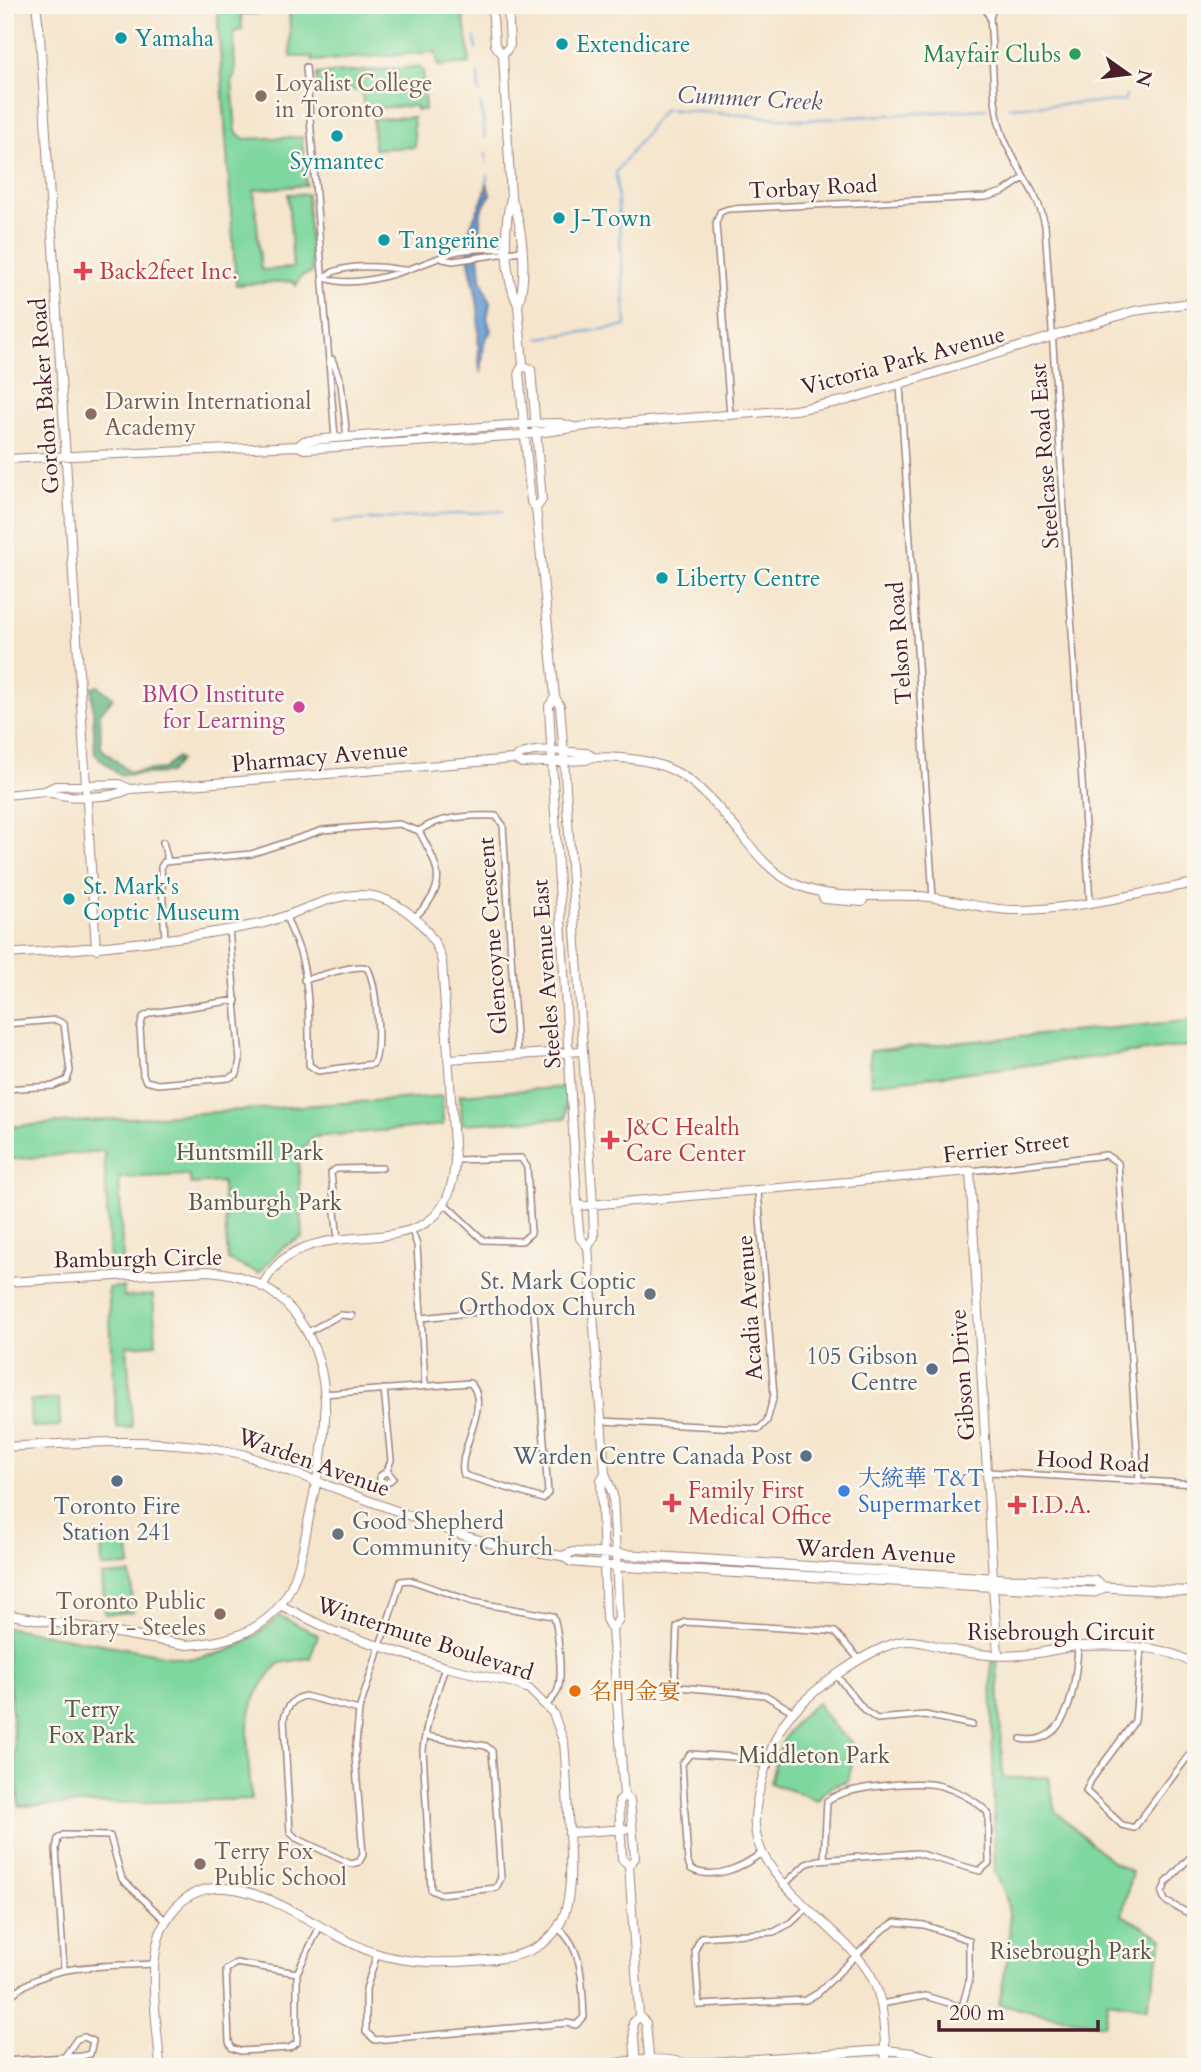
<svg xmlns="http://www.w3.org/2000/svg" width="1201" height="2072" font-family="Cardo,'Noto Serif SC',serif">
<rect width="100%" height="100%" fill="#fbf7ec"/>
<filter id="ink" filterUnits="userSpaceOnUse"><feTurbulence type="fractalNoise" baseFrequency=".0143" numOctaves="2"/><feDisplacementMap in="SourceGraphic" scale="14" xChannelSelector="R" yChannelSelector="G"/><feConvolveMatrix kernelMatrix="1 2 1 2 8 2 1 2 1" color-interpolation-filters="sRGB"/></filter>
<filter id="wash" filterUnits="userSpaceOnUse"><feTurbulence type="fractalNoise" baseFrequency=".00686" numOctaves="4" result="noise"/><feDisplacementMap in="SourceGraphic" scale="28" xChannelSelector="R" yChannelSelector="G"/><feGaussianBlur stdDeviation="1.57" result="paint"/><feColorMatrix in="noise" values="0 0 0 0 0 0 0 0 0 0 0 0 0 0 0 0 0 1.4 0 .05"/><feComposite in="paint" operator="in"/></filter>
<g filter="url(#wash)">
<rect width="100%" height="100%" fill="#f5e5cc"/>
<path fill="#7dd79e" stroke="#647b64" stroke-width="2" d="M217,5L462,7C464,27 469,43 470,63L438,66L436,52L313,61L312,57H291L289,7L285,12L241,14L242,30L234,32L235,74L232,80L236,132L244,139L302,137L306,185L254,190L261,270L293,268L288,194H307L312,273L301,276L296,286L293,281L236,285Z
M419,67L423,72L425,110H416V106L369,108L363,103L362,90L317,93V74Z
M413,117L415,147L374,149L373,119Z
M1196,1017V1043L1188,1046L871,1084L870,1051L1186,1021Z
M566,1087V1118L462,1124L460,1095Z
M442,1096L443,1125L314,1137L298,1154L303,1237L283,1247L259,1273L228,1260L222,1182L191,1184L189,1175L119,1178L123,1264H110L104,1151L5,1160V1127Z
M123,1287L124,1297L153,1295L156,1344L127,1346L132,1427L117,1428L108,1288Z
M59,1399L60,1426L31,1427L30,1401Z
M129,1540L130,1566L102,1567L101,1542Z
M131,1574L133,1612L105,1614L102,1576Z
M280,1616L318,1635L310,1658L280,1663C236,1706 249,1743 251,1799L19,1806L5,1627L187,1659C231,1655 247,1644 280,1616Z
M991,1660L997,1661L1003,1778L1049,1777L1055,1811L1114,1863L1132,1872L1122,1915L1163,1938L1147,2008L1108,2002L1104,2025L999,2005C1006,1962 1021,1913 995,1873Z
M817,1703L836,1729L856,1746L848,1781C834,1785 825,1787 818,1800L770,1783C781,1742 783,1730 817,1703Z"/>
<path fill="#66b885" stroke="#586c58" stroke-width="2" d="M98,686L113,698L100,713L101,748L129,772L164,769L177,757L180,760L169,773L119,775L95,754L92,688Z"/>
<path fill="#669ed4" stroke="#585e80" stroke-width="2" d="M487,182L490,195L481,211L478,243L481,278L490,303L487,318L491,331L484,342L481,373C476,355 480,328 478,308C476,281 464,260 469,233C472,215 486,201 487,182Z"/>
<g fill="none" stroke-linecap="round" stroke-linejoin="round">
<path stroke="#669ed4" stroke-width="2" d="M475,37L476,50
M478,74L479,93
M481,105L485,138
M1008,107L1124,101L1126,95
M486,153V162
M487,182V176
M539,338L626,326L616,172L664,109L804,120L987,109
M334,522L503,511"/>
</g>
</g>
<g filter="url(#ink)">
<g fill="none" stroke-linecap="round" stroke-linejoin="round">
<defs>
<path id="street" d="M984,5L990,18C994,55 990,101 1003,136C1015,167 1038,192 1045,225L1090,902
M990,18L994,5
M306,67L335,438
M443,259L453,261L521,251
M324,277C356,293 421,265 451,253C465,248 486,249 501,248L507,250
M324,277C343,263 381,266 403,270
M332,359L341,383L347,438
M900,385L933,898
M730,415L716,223L720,212L728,209L986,197L1003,192L1024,178
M419,831C439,816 471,815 496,816L503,825L517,1052
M163,842L168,861
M287,918C291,932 299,945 302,960C310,992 309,1031 309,1065L318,1071L373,1064C382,1052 377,981 367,968C357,963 318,977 304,980
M229,929L240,1060L237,1074L229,1078L158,1084L146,1081L143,1075L140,1028L143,1017L151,1013L236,1000
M165,940L161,867L164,862L251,854L323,830L399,824L419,831C440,870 449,885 414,918
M5,1024L56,1020L64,1024L70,1071L67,1080L53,1086L5,1089
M970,1171L1106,1155L1118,1163L1139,1480
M444,1203L483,1240L522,1241L531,1233L527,1167L521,1158L455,1160
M412,1231L417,1245L425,1385
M338,1240L331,1173L336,1169L382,1168
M308,1332L340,1315L352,1316
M384,1389L391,1460L387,1471L380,1476V1481L387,1483L393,1478L387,1471
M323,1394L470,1383C493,1404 455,1454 464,1475L543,1499L548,1493L534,1312L524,1307L422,1318
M602,1421L759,1429L767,1421L774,1395L758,1192
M988,1472L1196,1484
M1141,1649L1135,1721L1091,1780L1086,1791L1122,1825L1134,1828L1196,1746
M837,1676L865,1711L877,1719L925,1715L972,1725
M359,1710L305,1696C293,1698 286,1708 284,1719L290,1832L296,1838L351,1864L359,1862L363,1855L355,1755L359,1710L401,1581L410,1580L473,1602L553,1616C558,1624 562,1673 559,1685C558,1693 553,1699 547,1704
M792,1711L765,1695L680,1687L675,1676L677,1627L685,1622L828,1631L835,1632L859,1659
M425,1736L486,1746L492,1751L501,1878L496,1888L440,1894L431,1890L423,1750C426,1721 436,1695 445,1667
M1021,1739C1070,1748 1076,1682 1078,1646
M1196,1851L1166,1883L1162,1893L1165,1901L1196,1917
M761,1853C743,1867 714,1881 691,1869L688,1862L682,1764L690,1754L734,1757L768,1766
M786,1883L806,1864L818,1860L917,1853L980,1871L989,1863L988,1813C977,1800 947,1785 930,1784C907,1782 844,1787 827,1801L824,1859
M808,1907L791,1923L774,1932L701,1937L695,1950L699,2005L806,2000L818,1993L880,1932L895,1922L924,1925L969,1940V1982L962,2007L925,1996L881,2004
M377,1954L366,1989V2032L375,2040L567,2023L576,2025L584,2017C582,1986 584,1948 558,1928
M64,1970L56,1849L58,1839L63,1835L110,1836L122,1879L166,1921
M297,1973L236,1963L226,1970L229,2042L232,2048L240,2051L289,2048L297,2043V1973L320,1926
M5,1981L16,1991
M5,2001C45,1961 101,1967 154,1964
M5,2061L82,2056L90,2054L93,2041L84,2037L77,2039L65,2056"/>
<path id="secondary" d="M36,5L40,36L96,949
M492,5L495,45L503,55L511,198C503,229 504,276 518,305L523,365L519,372L531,502L536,508L555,697L560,706L563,743L593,1205L594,1237L588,1247L605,1473L613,1495L619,1619L612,1630
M503,55L510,45L508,5
M511,198C523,224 528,278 518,305
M523,365L531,370L542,500L536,508
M298,446L304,441L335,438L523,424L560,423L574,427
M5,459L298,446L304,449L524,435L593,425L795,410L848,400L1134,311L1196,302
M555,697L549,706L551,744L578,1219L580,1238L588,1247
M514,759C530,745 565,752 587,753L593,757C675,757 693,776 743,837C757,855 772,873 793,883C832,902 876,894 918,896C949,898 980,909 1012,910C1073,911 1136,893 1196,883
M45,791C66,799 110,799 130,789
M5,795L45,791L55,786L119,784L130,789L190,785L514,759L522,763L586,760L593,757
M821,893L824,899L862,902L864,898
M5,954C91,949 175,941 259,924C293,917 327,894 361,895C397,895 434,928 442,962L455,1160C449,1289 306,1193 262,1287
M448,1059L583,1051
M578,1206L970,1171L993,1578
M5,1282L207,1271C289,1276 328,1342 325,1419C324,1448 317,1479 311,1508C304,1540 301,1577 281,1604C259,1634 222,1643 187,1645L5,1614
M5,1447C84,1442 165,1436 242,1454L462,1535L508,1548L562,1556L571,1562L616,1566
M605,1473L601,1480L606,1619L612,1630L624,1796L630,1800L635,1858L629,1865L639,2016L646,2023L650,2067
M562,1556L573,1552L616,1554
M993,1587L998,1654
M624,1796L619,1801L622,1859L629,1865
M569,1833L625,1829
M160,2067C158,2025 144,1958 166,1921C214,1839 314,1932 372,1952C410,1965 447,1963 487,1960C573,1953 573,1904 569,1832C567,1802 567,1772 564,1743L553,1713L529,1689L514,1683L445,1667L333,1631L280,1605
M609,2067C620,2058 672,2057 684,2064L885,2050L913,2053L956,2067
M636,2067L633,2023L639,2016
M886,2067C884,2037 886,2001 870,1974C841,1925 749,1879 755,1816C757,1792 769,1751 780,1730C795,1700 873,1643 906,1641C922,1640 937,1647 952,1650C973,1654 999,1657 1021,1655C1040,1654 1059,1648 1078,1646C1114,1645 1166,1643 1196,1666"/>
<path id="primary" d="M616,1554L1004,1579L1095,1581L1104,1587
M616,1566L1095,1592L1104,1587L1196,1592"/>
</defs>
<use href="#street" stroke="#a0827c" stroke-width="8"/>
<use href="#secondary" stroke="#a0827c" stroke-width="10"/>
<use href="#primary" stroke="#a0827c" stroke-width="11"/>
<use href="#street" stroke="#fff" stroke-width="5"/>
<use href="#secondary" stroke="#fff" stroke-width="8"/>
<use href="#primary" stroke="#fff" stroke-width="9"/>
</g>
</g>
<g fill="#0f9aa8" stroke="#fbf7ec" stroke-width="2.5">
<circle cx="121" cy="38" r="7"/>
<circle cx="562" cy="44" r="7"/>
<circle cx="337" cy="136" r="7"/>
<circle cx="559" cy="218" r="7"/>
<circle cx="384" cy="240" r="7"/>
<circle cx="662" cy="578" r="7"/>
<circle cx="69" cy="899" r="7"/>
</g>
<circle fill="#2e9e5b" stroke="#fbf7ec" stroke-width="2.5" cx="1075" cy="54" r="7"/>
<g fill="#8d6e63" stroke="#fbf7ec" stroke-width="2.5">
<circle cx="261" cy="96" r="7"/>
<circle cx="91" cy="414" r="7"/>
<circle cx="220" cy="1614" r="7"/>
<circle cx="200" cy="1864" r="7"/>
</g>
<g fill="#e0444e" stroke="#fbf7ec" stroke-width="2.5">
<path d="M79.5 260.5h7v7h7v7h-7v7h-7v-7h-7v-7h7z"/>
<path d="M606.5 1129.5h7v7h7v7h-7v7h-7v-7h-7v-7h7z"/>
<path d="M668.5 1492.5h7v7h7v7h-7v7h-7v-7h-7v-7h7z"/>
<path d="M1013.5 1494.5h7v7h7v7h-7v7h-7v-7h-7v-7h7z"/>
</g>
<circle fill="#d1479c" stroke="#fbf7ec" stroke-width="2.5" cx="299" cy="707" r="7"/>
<g fill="#6b7280" stroke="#fbf7ec" stroke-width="2.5">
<circle cx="650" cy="1294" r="7"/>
<circle cx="338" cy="1534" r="7"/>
</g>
<g fill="#5c6f8a" stroke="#fbf7ec" stroke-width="2.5">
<circle cx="932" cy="1369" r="7"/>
<circle cx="806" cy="1456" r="7"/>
<circle cx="117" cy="1481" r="7"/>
</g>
<circle fill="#3f7fe0" stroke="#fbf7ec" stroke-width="2.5" cx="844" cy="1491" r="7"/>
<circle fill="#e8710a" stroke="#fbf7ec" stroke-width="2.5" cx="575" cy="1691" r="7"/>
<g text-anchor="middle" stroke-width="5" stroke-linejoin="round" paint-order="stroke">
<g font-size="23" fill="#0d838f" stroke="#fbf7ec" text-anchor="start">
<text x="135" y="46">Yamaha</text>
<text x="576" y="52">Extendicare</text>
<text x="337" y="169" text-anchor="middle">Symantec</text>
<text x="573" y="226">J-Town</text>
<text x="398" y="248">Tangerine</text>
<text x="676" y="586">Liberty Centre</text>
<text x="83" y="894">St. Mark's<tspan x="83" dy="26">Coptic Museum</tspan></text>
</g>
<g font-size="23" fill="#27864d" stroke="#fbf7ec" text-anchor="end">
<text x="1061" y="62">Mayfair Clubs</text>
</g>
<g font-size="23" fill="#785e54" stroke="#fbf7ec" text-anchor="start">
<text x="275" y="91">Loyalist College<tspan x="275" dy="26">in Toronto</tspan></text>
<text x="105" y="409">Darwin International<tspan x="105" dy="26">Academy</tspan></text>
<text x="206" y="1609" text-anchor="end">Toronto Public<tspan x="206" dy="26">Library - Steeles</tspan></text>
<text x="214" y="1859">Terry Fox<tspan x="214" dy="26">Public School</tspan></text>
</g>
<g font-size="23" fill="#4a1f2b" stroke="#fbf7ec">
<text transform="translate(813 187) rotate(-3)" y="8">Torbay Road</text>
<text transform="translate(903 360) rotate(-15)" y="8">Victoria Park Avenue</text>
<text transform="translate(44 396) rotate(-94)" y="8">Gordon Baker Road</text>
<text transform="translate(1044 456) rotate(-94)" y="8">Steelcase Road East</text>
<text transform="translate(899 643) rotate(-94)" y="8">Telson Road</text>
<text transform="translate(320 756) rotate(-5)" y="8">Pharmacy Avenue</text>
<text transform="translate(492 936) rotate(-94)" y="8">Glencoyne Crescent</text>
<text transform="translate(546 974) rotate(-94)" y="8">Steeles Avenue East</text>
<text transform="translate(1006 1147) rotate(-7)" y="8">Ferrier Street</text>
<text transform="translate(138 1258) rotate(-1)" y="8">Bamburgh Circle</text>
<text transform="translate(749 1308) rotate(-94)" y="8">Acadia Avenue</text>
<text transform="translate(962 1375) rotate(-94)" y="8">Gibson Drive</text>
<text transform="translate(1093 1461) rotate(3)" y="8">Hood Road</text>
<text transform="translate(314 1462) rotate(20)" y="8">Warden Avenue</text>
<text transform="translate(876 1551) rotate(3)" y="8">Warden Avenue</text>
<text x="1061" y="1640">Risebrough Circuit</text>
<text transform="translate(425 1638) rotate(18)" y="8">Wintermute Boulevard</text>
</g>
<g font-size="23" fill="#be3a42" stroke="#fbf7ec" text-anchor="start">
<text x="99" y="279">Back2feet Inc.</text>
<text x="626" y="1135">J&amp;C Health<tspan x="626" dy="26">Care Center</tspan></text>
<text x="688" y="1498">Family First<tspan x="688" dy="26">Medical Office</tspan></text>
<text x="1031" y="1513">I.D.A.</text>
</g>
<g font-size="23" fill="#b23c85" stroke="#fbf7ec" text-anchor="end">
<text x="285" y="702">BMO Institute<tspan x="285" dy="26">for Learning</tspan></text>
</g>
<g font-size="23" fill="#59564e" stroke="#fbf7ec">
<text x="250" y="1160">Huntsmill Park</text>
<text x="265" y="1210">Bamburgh Park</text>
<text x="92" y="1717">Terry<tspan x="92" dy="26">Fox Park</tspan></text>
<text x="814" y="1763">Middleton Park</text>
<text x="1071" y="1959">Risebrough Park</text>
</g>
<g font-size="23" fill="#5b616d" stroke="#fbf7ec" text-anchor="end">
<text x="636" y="1289">St. Mark Coptic<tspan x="636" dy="26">Orthodox Church</tspan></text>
<text x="352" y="1529" text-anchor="start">Good Shepherd<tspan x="352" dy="26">Community Church</tspan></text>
</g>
<g font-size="23" fill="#4e5e75" stroke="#fbf7ec" text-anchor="end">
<text x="918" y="1364">105 Gibson<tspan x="918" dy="26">Centre</tspan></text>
<text x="792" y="1464">Warden Centre Canada Post</text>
<text x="117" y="1514" text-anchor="middle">Toronto Fire<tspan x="117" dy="26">Station 241</tspan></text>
</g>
<g font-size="23" fill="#366cbe" stroke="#fbf7ec" text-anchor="start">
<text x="858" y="1486">大統華 T&amp;T<tspan x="858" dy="26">Supermarket</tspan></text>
</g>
<g font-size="23" fill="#c56008" stroke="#fbf7ec" text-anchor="start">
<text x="589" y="1699">名門金宴</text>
</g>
<g font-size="24" font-style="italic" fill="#55526f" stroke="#fbf7ec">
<text transform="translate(750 98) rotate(3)" y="8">Cummer Creek</text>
</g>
</g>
<rect width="1201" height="2072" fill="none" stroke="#fbf7ec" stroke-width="28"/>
<g transform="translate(1128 74) rotate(104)" stroke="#fbf7ec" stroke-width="5" paint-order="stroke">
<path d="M0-5L12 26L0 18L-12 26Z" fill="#4a1f2b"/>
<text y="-10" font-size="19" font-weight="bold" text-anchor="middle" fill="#4a1f2b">N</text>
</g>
<path d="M939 2020v10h159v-10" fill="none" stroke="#4a1f2b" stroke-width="3.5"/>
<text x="949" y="2020" font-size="21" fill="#4a1f2b" stroke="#fbf7ec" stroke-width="5" paint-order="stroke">200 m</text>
</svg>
